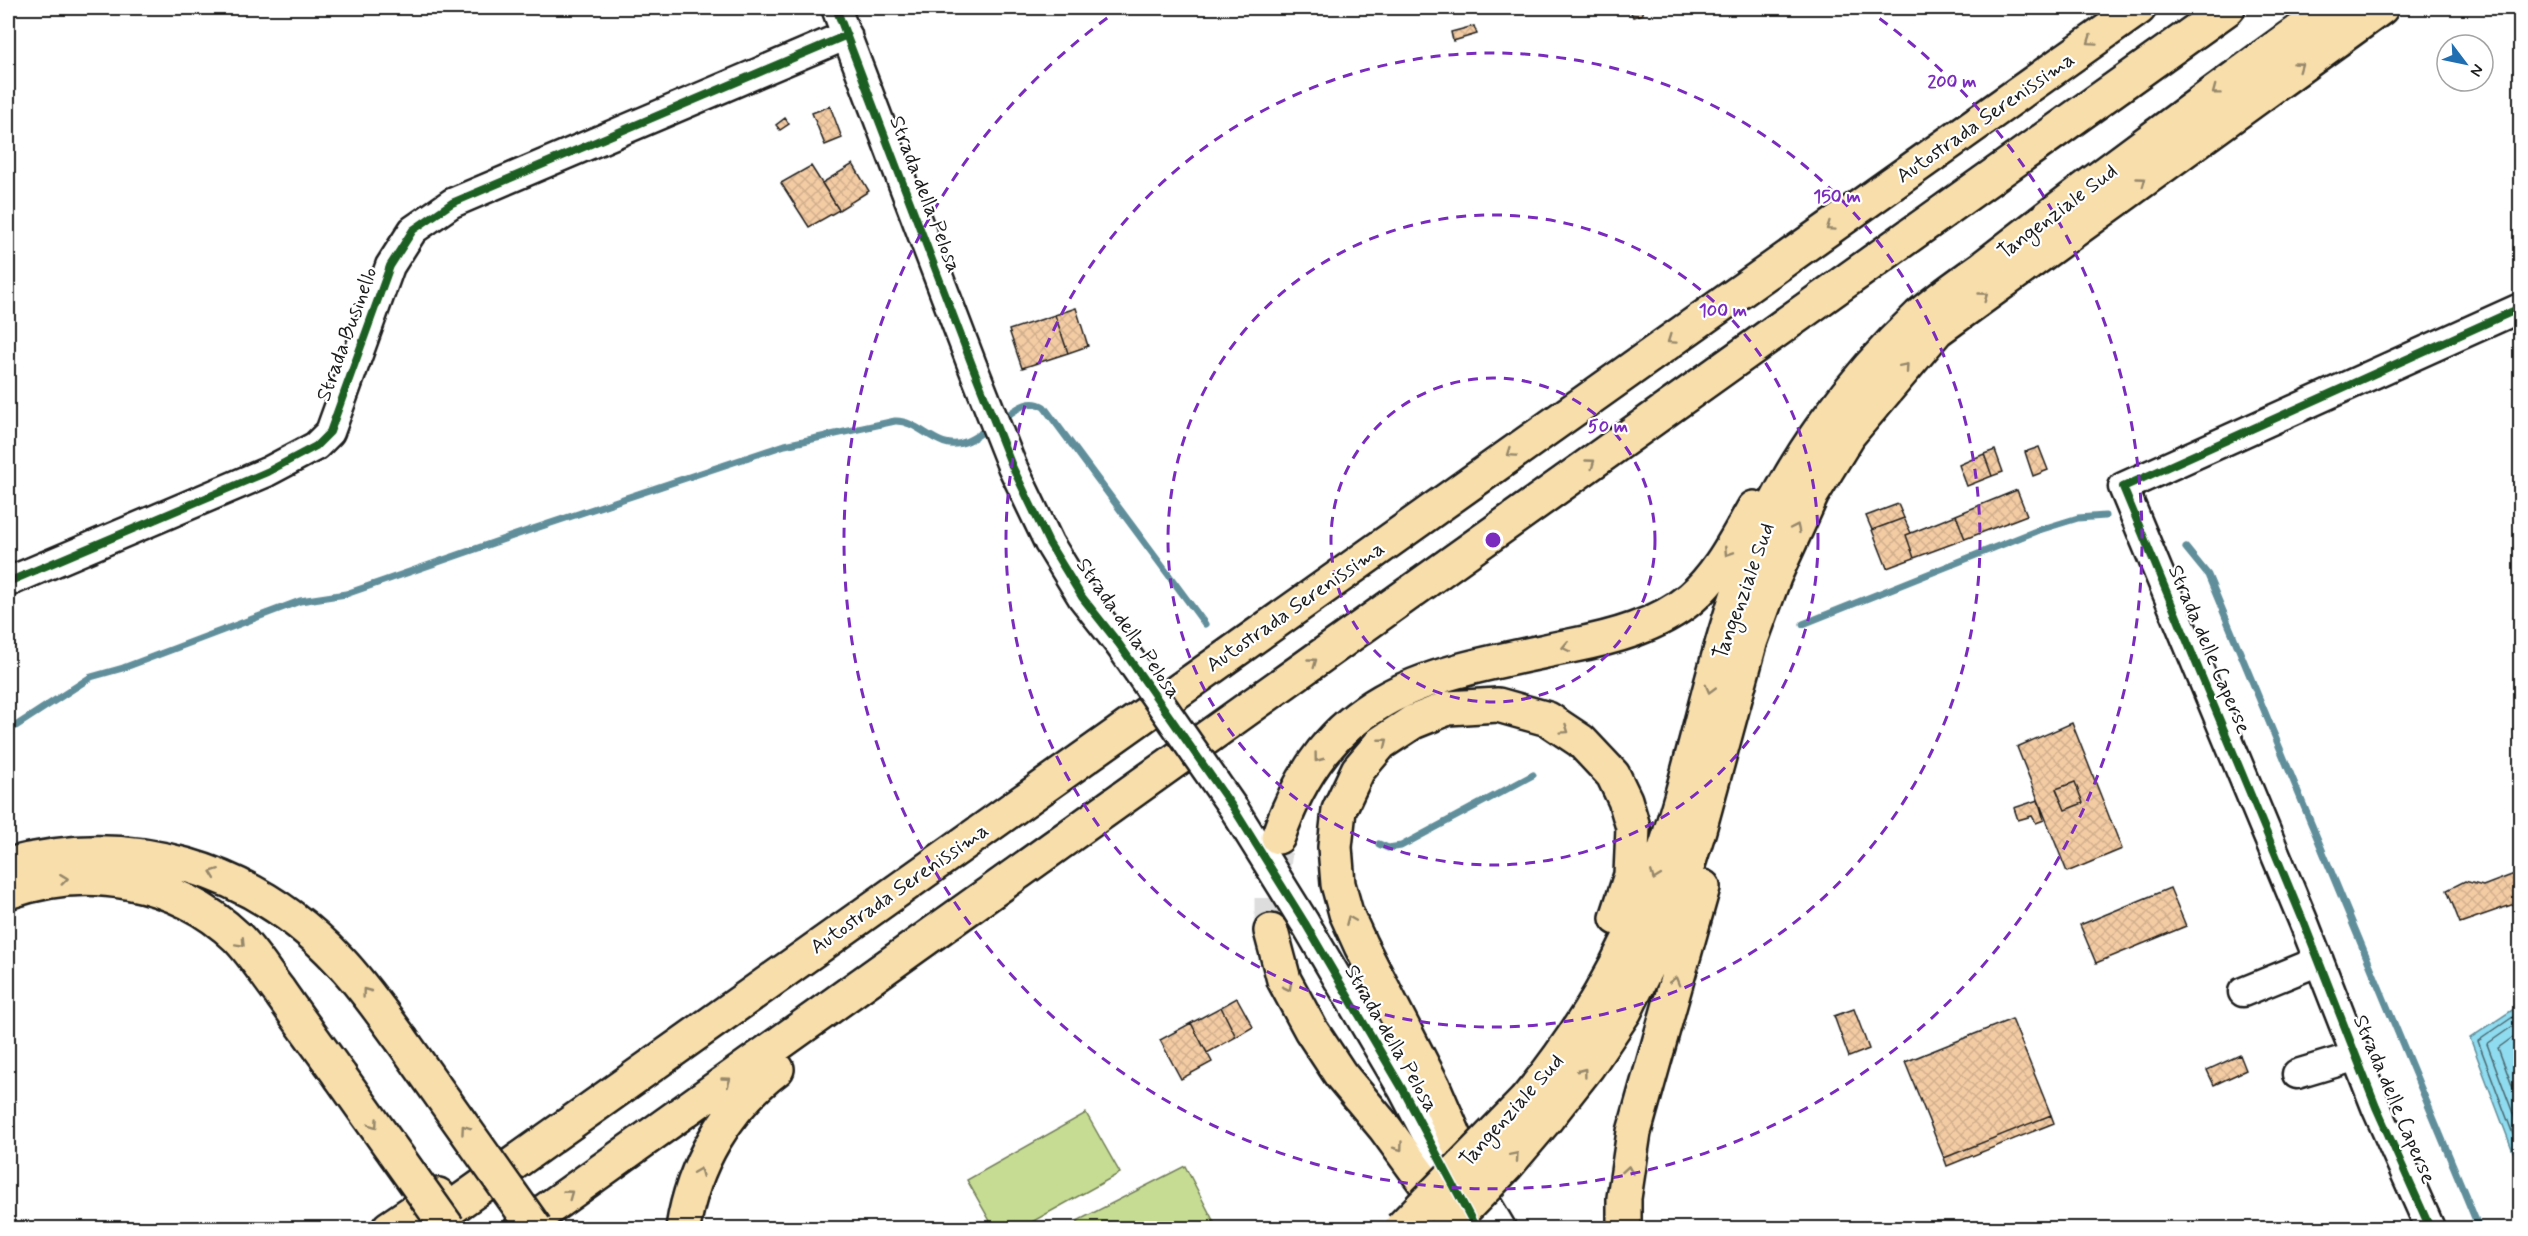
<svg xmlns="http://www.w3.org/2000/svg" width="2528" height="1236" font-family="Mynerve,sans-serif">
<defs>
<pattern id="building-cross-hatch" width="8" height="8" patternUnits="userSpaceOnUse" patternTransform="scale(1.5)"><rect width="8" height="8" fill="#f4cca4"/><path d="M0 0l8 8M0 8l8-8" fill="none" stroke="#d1af8d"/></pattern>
</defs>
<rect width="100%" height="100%" fill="#fff"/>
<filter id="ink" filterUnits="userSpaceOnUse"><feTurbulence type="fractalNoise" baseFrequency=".0167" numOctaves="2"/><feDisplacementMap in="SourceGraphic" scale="12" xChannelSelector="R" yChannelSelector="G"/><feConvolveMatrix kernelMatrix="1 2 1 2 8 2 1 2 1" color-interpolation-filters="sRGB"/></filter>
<g filter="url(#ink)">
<path fill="#c5dc92" stroke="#707c57" stroke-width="1.5" d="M1086,1113L1120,1173L1021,1228H994L967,1180Z
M1185,1166L1217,1228H1081L1077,1221Z"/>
<path fill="#8fdbef" stroke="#618f9b" stroke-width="1.5" d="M2520,1005V1170L2470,1038Z"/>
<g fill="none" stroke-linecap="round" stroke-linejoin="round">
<path stroke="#4a6870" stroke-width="1.5" d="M2520,1012L2478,1041L2520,1153
M2520,1021L2487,1044L2520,1132
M2520,1032L2498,1048L2520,1107"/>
<path stroke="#618f9b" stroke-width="7" d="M1002,419C1015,411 1028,397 1044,407L1205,624
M2186,548L2208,575L2479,1228
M1803,624L2036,531L2078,518L2105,516
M8,731L91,677L123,668L300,601L346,594L527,531L785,445L895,421C920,420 938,453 965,442C974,439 982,432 990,427
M1379,844L1388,848L1401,846L1533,775"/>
</g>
<path fill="url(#building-cross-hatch)" stroke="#1c1c1c" stroke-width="1.5" d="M1629,8H1640L1643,14L1633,17Z
M1474,26L1477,34L1453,41L1451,32Z
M830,106L842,138L825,145L812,113Z
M785,118L789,124L780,130L776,125Z
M853,164L869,191L839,210L822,183Z
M811,166L839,210L809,227L781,183Z
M1076,308L1088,346L1068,353L1055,315Z
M1055,315L1068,353L1022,368L1009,330Z
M2039,447L2048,470L2033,476L2025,452Z
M1995,450L2003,472L1992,476L1984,454Z
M1984,454L1992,476L1967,486L1959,465Z
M2017,490L2027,515L1965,539L1956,515Z
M1898,504L1904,518L1872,530L1866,516Z
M1956,515L1965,539L1914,558L1906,535Z
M1904,518L1911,533L1906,535L1914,558L1887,568L1872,530Z
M2072,723L2122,849L2067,872L2017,747Z
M2075,782L2083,803L2065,810L2056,789Z
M2038,800L2044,820L2036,823L2032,816L2018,820L2014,808Z
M2517,873L2520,882V902L2460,923L2447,890L2465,881L2483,886Z
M2170,888L2186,926L2096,963L2080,925Z
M1237,998L1253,1027L1236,1037L1221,1007Z
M1221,1007L1236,1037L1207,1053L1191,1023Z
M1854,1009L1869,1049L1849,1057L1834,1016Z
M2012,1019L2051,1115L1944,1158L1905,1062Z
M1191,1023L1212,1062L1181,1079L1160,1040Z
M2240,1055L2246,1070L2214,1085L2207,1070Z
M2051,1115L2054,1123L1947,1166L1944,1158Z"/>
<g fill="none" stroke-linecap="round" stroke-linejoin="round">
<path stroke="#ddd" stroke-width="33" stroke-dasharray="33 16" stroke-linecap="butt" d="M1271,931V888L1276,851"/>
<defs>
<path id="minor" d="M836,8L972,365L1012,466L1049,543L1082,597L1119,644
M8,582L267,472L316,446L330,432L390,266L413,230L452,203L847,35
M1234,809L1305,923L1403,1090L1476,1228
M2243,992L2319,961
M2297,1074L2357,1056
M1469,1174L1501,1228
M2430,1228L2376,1107L2304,923L2123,487L2520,308"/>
<path id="highway" d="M1278,837C1330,686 1432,675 1570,646C1612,638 1658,626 1691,598C1719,574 1736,539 1754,508
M8,865C130,832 252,867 339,960C362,984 381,1012 401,1039
M8,892C85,864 176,879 237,937C253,953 265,973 279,991C299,1020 320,1048 340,1076
M1271,931L1284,980L1311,1030L1340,1074L1385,1128L1450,1217
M1526,1100C1583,1031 1624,960 1656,875C1696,767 1712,651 1756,545C1792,459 1852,379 1919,316C1938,299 1960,284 1981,269C2020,239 2059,208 2098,179C2176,121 2253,63 2332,8
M1547,1118L1588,1066L1625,1011L1672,915L1699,830L1751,640L1774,577L1812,494L1849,434L1937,330L2381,8
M1474,1181L1433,1086L1361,946L1346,913L1338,884L1335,847L1339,810L1358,770L1381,743L1413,722L1448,708L1498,705L1548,719L1581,741L1613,775L1625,800L1633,827L1631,875L1617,918
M389,1228L438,1195
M423,1228L2139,8
M521,1228L2228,8
M683,1228C693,1165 726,1108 777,1069
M1624,1228V1198L1634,1132L1703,887"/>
</defs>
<use href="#minor" stroke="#1c1c1c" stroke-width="33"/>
<use href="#highway" stroke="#1c1c1c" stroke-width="38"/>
<use href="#minor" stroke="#fff" stroke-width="28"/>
<use href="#highway" stroke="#f8deab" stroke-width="33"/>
<defs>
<path id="minor-bridge" d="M1119,644L1234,809"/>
<path id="highway-bridge" d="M401,1039L535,1228
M340,1076L448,1228
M1401,1228L1526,1100
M1446,1228L1507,1165L1547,1118"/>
</defs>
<use href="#minor-bridge" stroke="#1c1c1c" stroke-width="33" stroke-linecap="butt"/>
<use href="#highway-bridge" stroke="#1c1c1c" stroke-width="38" stroke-linecap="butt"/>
<use href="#minor-bridge" stroke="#fff" stroke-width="28"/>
<use href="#highway-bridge" stroke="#f8deab" stroke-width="33"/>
<defs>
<path id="cycleway" d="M836,8L972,365L1012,466L1049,543L1082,597L1119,644L1234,809L1305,923L1403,1090L1476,1228
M8,582L267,472L316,446L330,432L390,266L413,230L452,203L847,35
M2430,1228L2376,1107L2304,923L2123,487L2520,308"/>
</defs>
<use href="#cycleway" stroke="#fff" stroke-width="11"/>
<use href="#cycleway" stroke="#1b5e20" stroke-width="8"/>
</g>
<defs><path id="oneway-chevron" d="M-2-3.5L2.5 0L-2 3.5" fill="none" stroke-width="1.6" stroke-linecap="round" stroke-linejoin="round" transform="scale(1.5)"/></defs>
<g stroke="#95876b">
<use href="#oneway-chevron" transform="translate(2091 41) rotate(145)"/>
<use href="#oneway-chevron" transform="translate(2299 66) rotate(-36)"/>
<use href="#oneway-chevron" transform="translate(2216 91) rotate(143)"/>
<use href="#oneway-chevron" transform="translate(2142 181) rotate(-36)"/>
<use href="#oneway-chevron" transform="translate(1830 227) rotate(145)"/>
<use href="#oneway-chevron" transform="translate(1984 296) rotate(-36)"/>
<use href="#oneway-chevron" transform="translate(1671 340) rotate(145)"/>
<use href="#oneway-chevron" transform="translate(1905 367) rotate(-49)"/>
<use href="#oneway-chevron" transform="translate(1511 453) rotate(145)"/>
<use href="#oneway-chevron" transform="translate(1591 463) rotate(-36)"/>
<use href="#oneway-chevron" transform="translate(1796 528) rotate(-65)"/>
<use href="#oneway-chevron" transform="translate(1728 552) rotate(123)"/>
<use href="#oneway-chevron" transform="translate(1566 647) rotate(168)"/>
<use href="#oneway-chevron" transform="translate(1313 662) rotate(-36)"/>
<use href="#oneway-chevron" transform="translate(1710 689) rotate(105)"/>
<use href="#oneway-chevron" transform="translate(1565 730) rotate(34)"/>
<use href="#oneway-chevron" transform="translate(1384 742) rotate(-39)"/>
<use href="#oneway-chevron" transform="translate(1318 758) rotate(127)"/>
<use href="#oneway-chevron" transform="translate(214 873) rotate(-159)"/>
<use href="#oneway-chevron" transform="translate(1655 876) rotate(111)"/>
<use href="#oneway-chevron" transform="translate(64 879) rotate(-7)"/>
<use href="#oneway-chevron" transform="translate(1350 920) rotate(-113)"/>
<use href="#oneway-chevron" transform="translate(241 943) rotate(47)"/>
<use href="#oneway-chevron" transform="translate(1675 981) rotate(-74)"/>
<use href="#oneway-chevron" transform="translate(1288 987) rotate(63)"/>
<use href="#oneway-chevron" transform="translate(366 992) rotate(-127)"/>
<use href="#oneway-chevron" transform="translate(1583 1072) rotate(-53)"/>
<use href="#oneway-chevron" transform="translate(727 1081) rotate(-36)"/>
<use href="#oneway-chevron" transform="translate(374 1124) rotate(55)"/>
<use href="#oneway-chevron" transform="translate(465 1129) rotate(-125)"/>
<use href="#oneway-chevron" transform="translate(1399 1147) rotate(54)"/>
<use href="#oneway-chevron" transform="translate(1515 1156) rotate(-49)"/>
<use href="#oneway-chevron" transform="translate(1628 1170) rotate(-81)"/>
<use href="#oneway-chevron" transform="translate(699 1172) rotate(-68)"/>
<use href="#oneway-chevron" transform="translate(569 1194) rotate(-36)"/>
</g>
</g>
<g fill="none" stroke="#7b2cbf" stroke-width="3" stroke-dasharray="10 8">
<circle cx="1493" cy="540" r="162"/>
<circle cx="1493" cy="540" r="325"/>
<circle cx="1493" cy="540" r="487"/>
<path d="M1865 8A649 649 0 1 1 1121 8"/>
</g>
<g text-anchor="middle" stroke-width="4.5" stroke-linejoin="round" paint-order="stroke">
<g font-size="21" fill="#1c1c1c" stroke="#fff">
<text transform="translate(1985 117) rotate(-35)" y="7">Autostrada Serenissima</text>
<text transform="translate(926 194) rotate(69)" y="7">Strada della Pelosa</text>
<text transform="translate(2057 211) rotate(-37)" y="7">Tangenziale Sud</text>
<text transform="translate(346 334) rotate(-70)" y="7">Strada Businello</text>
<text transform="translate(1743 591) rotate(-70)" y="7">Tangenziale Sud</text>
<text transform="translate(1295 606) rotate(-35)" y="7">Autostrada Serenissima</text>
<text transform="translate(1129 628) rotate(55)" y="7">Strada della Pelosa</text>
<text transform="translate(2210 649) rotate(67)" y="7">Strada delle Caperse</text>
<text transform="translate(899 888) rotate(-35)" y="7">Autostrada Serenissima</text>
<text transform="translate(1392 1038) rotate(60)" y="7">Strada della Pelosa</text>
<text transform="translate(2395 1099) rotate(67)" y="7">Strada delle Caperse</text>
<text transform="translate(1511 1110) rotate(-48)" y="7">Tangenziale Sud</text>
</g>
</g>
<circle cx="1493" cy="540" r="9" fill="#7b2cbf" stroke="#fff" stroke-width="3"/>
<g font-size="18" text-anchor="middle" font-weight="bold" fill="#7b2cbf" stroke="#fff" stroke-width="4.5" stroke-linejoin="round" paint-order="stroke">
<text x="1952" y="87">200 m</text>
<text x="1837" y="202">150 m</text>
<text x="1723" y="316">100 m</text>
<text x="1608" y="432">50 m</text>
</g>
<rect width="2528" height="1236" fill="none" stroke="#fff" stroke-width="30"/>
<rect x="15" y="15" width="2498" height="1206" fill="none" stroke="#1c1c1c" stroke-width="2" filter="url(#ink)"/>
<g transform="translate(2465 63) rotate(122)"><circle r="28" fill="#ffffff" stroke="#a4a4a4" stroke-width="1.5"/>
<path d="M0-4.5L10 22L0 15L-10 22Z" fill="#1f6fb2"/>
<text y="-9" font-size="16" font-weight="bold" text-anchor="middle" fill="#1c1c1c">N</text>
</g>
</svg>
